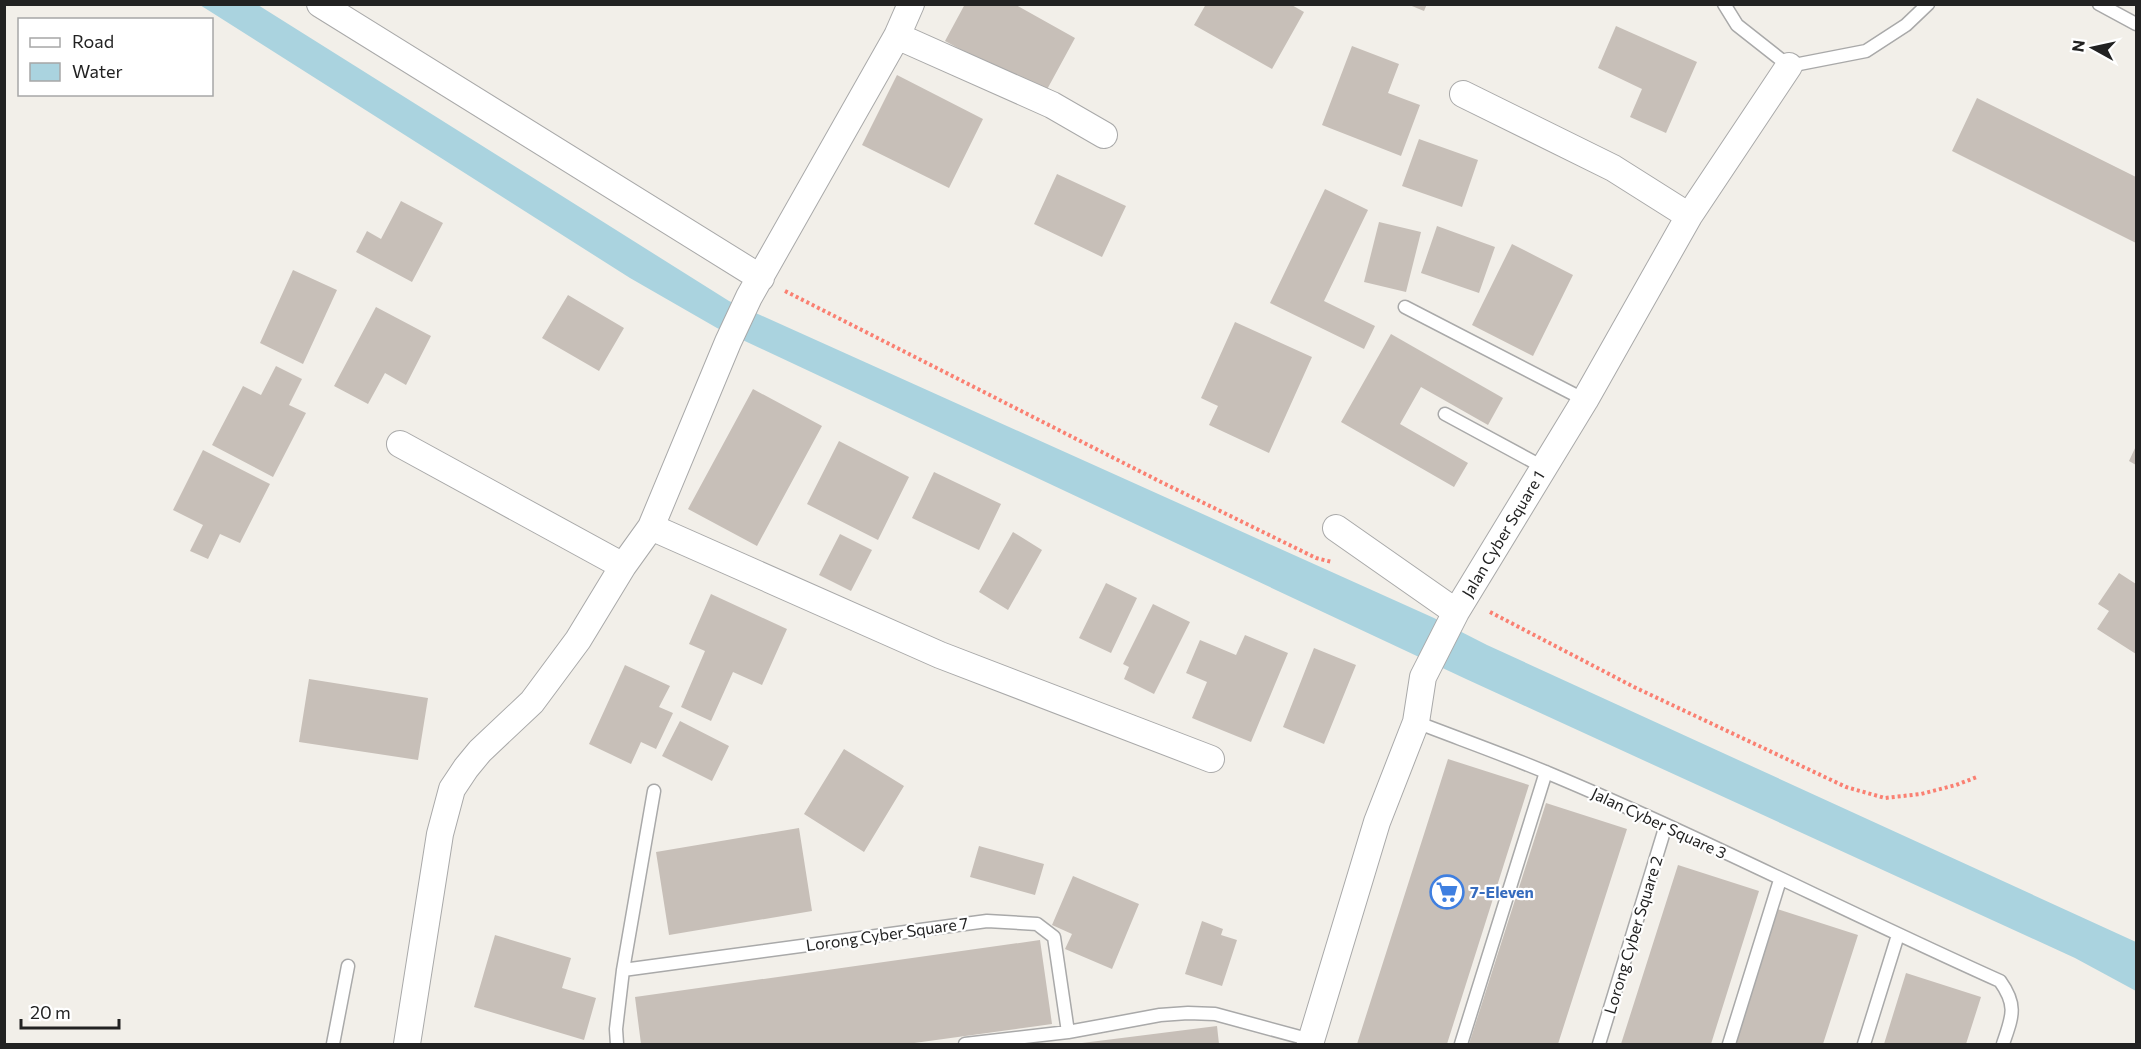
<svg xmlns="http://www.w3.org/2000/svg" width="2141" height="1049" font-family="Commissioner,sans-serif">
<rect width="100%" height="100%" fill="#f2efe9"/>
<path fill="#aad3df" d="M200,5H258L729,301L1434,618L1487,645L2136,942V991L2075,958L1466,679L717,328L630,278Z"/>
<path fill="#c7bfb8" d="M965,4H1014L1075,38L1044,95L945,41Z
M1206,4H1290L1304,12L1272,69L1194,25Z
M1407,4H1427L1424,11Z
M1616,26L1697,62L1666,133L1630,117L1642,89L1598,68Z
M1352,46L1399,64L1388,93L1420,105L1401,156L1322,125Z
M897,75L983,119L949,188L862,145Z
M1977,98L2136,177V243L1952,151Z
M1419,139L1478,160L1462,207L1402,186Z
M1057,174L1126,206L1102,257L1034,224Z
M1325,189L1368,210L1324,301L1375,326L1364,349L1270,303Z
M401,201L443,223L412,282L356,252L367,231L381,239Z
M1379,222L1421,232L1406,292L1364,282Z
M1437,226L1495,247L1479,293L1421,273Z
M1512,244L1573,275L1533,356L1472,325Z
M293,270L337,290L303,364L260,343Z
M568,295L624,328L599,371L542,338Z
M376,307L431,336L406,385L385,373L368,404L334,386Z
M1235,322L1312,357L1269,453L1209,425L1218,406L1201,398Z
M1391,334L1503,398L1488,425L1421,387L1400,424L1468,463L1454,487L1341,422Z
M276,366L302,379L289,405L306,413L273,477L212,445L243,386L261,395Z
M753,389L822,426L757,546L688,509Z
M839,441L909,477L878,540L807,504Z
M2136,446V465L2129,461Z
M203,450L270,484L240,543L220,534L208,559L190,551L203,525L173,510Z
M934,472L1001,504L979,550L912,518Z
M1013,532L1042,550L1008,610L979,592Z
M840,534L872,550L851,591L819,575Z
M2119,573L2136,584V654L2097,629L2109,611L2098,604Z
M1106,583L1137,598L1111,653L1079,638Z
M711,594L787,629L762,685L733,672L711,721L681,707L705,651L689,644Z
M1153,604L1190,622L1154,694L1124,679L1129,667L1123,664Z
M1245,635L1288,653L1251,742L1192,718L1207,682L1186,673L1200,640L1236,655Z
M1314,648L1356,665L1324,744L1283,727Z
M625,665L670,686L659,707L673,713L656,749L641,742L631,764L589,744Z
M309,679L428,698L418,760L299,742Z
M680,721L729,746L712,781L662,756Z
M844,749L904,786L864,852L804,814Z
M1448,759L1529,785L1447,1044H1357Z
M1546,803L1627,829L1558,1044H1469Z
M799,828L812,911L669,935L656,852Z
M979,846L1044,864L1035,895L970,877Z
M1678,865L1759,891L1711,1044H1621Z
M1073,876L1139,904L1112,969L1065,949L1072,934L1052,925Z
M1777,909L1858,935L1823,1044H1734Z
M1202,921L1223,929L1221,935L1237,940L1222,986L1185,974Z
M495,935L571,958L562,988L596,998L584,1040L474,1007Z
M1040,940L1052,1024L907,1044H641L635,997Z
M1906,973L1981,997L1966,1044H1884Z
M1217,1026L1219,1044H1082V1043Z"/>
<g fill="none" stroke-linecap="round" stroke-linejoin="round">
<defs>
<path id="lane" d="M1724,4L1737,25L1789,66L1866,51L1906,25L1928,4
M2099,4L2136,24
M1405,307L1585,400
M1445,414L1543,467
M1416,722C1460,739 1505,755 1548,773C1701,837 1848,913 2000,981C2018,1006 2012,1017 2003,1044
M623,970L987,921L1037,924L1054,937L1068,1032
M333,1044L348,966
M617,1044L616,1029L623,970L654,791
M965,1044L1068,1032L1160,1015L1188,1013L1215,1014L1311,1040
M1461,1044L1546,772
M1599,1044L1666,825
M1729,1044L1780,880
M1864,1044L1898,935"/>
<path id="street" d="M320,4L761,278
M897,36L1052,105L1104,135
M1463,94L1613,168L1689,216
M400,444L623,566
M651,527L940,655L1211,759
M1336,528L1456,612
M407,1044L440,834L452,789L466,768L480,751L532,702L578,640L623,566L651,527L728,342L749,297L897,36L911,4
M1310,1044L1377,822L1416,722L1423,677L1456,612L1585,400L1689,216L1789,66"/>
</defs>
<use href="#lane" stroke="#a9a9a9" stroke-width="15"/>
<use href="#street" stroke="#a9a9a9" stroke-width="28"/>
<path stroke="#fa8072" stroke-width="4" stroke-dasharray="3 3" stroke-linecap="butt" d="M785,291L1161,482L1316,558L1332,562
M1490,612L1634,687L1846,787L1885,798L1921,794L1956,785L1977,777"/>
<use href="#lane" stroke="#fff" stroke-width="12"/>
<use href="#street" stroke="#fff" stroke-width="26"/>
</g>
<defs>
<symbol id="supermarket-ring" viewBox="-11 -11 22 22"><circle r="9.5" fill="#fff" stroke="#3f7fe0" stroke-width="1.5"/><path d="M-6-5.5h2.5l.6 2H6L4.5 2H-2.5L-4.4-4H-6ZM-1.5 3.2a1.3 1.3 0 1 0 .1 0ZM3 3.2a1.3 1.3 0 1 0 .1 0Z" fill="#3f7fe0"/></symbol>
</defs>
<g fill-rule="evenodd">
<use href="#supermarket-ring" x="1428" y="873" width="38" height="38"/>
</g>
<g text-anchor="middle" stroke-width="4.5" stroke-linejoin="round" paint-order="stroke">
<g font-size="16" fill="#222" stroke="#fff">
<text transform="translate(1503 534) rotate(-59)" y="6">Jalan Cyber Square 1</text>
<text transform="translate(1659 823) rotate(25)" y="6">Jalan Cyber Square 3</text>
<text transform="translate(887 934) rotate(-8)" y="6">Lorong Cyber Square 7</text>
<text transform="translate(1633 935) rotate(-73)" y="6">Lorong Cyber Square 2</text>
</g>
<g font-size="16" font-weight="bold" fill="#366cbe" stroke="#fff" text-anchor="start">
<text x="1470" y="898">7-Eleven</text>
</g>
</g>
<rect width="2141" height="1049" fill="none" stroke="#222222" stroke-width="12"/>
<rect x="18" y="18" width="195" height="78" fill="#ffffff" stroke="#a7a7a7" stroke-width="1.5"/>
<rect x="30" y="38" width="30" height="9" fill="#ffffff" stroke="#a7a7a7" stroke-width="1.5"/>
<text x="72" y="48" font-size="18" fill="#222222">Road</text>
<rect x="30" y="63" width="30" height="18" fill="#aad3df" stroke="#a7a7a7" stroke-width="1.5"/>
<text x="72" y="78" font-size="18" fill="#222222">Water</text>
<g transform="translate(2093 48) rotate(278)" stroke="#ffffff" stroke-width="4.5" paint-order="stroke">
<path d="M0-4.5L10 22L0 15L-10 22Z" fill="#222222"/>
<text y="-9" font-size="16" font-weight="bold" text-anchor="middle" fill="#222222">N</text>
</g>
<path d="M21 1019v9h98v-9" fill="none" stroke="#222222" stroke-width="3"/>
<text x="30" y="1019" font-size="18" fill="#222222" stroke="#ffffff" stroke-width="4.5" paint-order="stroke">20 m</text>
</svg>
